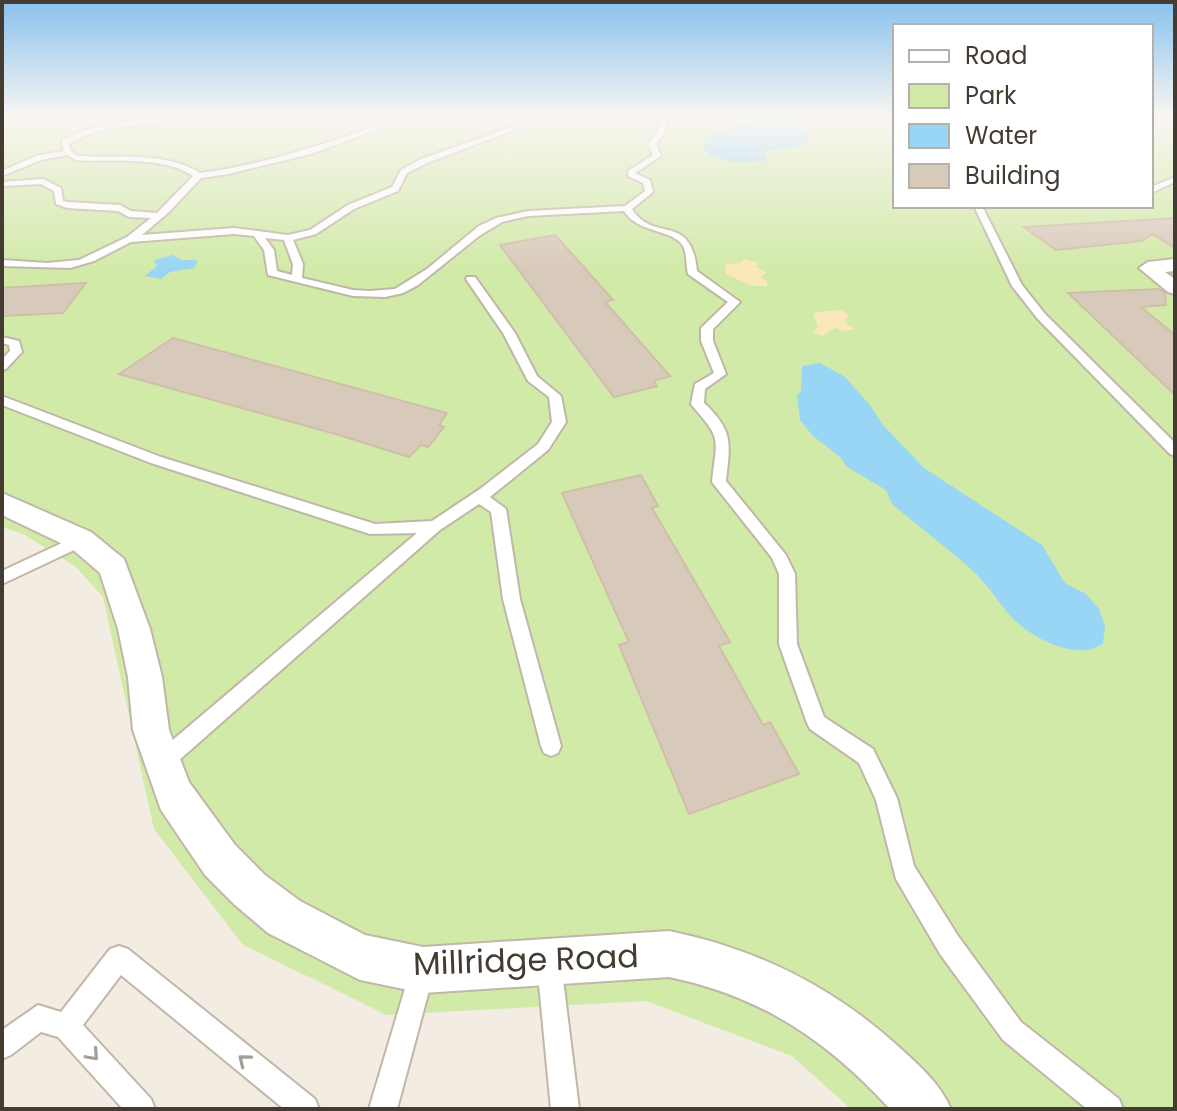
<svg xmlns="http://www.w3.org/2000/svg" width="1177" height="1111" font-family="Poppins,sans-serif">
<rect width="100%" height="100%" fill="#f2ece2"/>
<path fill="#d1eaa7" d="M2,116H895V206H1151V116H1175V1109H851L792,1056L646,1001L387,1015L243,945L154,829L103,597L75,566L25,535L2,527Z"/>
<path fill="#fbe8ba" d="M744,259L758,263L756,267L767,272L760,278L767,281V286H752L726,274L725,264L741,263Z
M842,310L849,315L844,321L854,329L846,331L835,328L822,336L813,332L818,326L813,314L816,312Z"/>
<path fill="#99d5f4" d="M748,116H819L808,123L794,125L809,132L810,139L802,146L764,151L767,160L763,161L733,162L708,155L704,148L706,136L748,123Z
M173,255L181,260H198L194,268L170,272L161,279L145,276L157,266L154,260Z
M820,363L845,377L869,404L883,425L924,468L1042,545L1065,583L1086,594L1099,609L1105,626L1103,643C1079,663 1032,638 1013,619C999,604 991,588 973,571C948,548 918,526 892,504L886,490L847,467L840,457L813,436L800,420L797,396L801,391L802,366Z"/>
<path fill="#d8caba" stroke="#d0beaa" stroke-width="2" d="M1175,218V248L1152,234L1142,241L1056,250L1024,227Z
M555,235L613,300L605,302L670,376L654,381L657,386L614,397L500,245Z
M86,283L63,313L2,316V288Z
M1159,289L1165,293L1166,305L1141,307L1175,335V395L1068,293Z
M173,338L447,413L439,425L444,427L428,447L421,445L409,457L339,435L119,374Z
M641,475L658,506L652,508L730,642L719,646L763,725L770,722L799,774L689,814L619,645L629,642L562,493Z"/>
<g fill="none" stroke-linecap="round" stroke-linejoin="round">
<defs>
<path id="lane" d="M176,116H189C151,132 112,117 69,144L71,151L78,156C116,158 166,151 200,173C271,164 337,139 405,116H413L314,153L228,174L201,178L169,212L142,235L234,228L288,235L310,230L348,205L392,187L401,170L421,159L543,116H551L427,163L407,173L398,191L354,209L316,234L293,240L303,264L302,278L353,290L370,291L395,289L427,269L479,226L496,218L528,211L625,206L645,191L643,183L628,176V171L653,155L648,144L657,133L663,116H669L665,133L656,144L661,156L635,173L650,180L653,192L632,209C654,244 691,211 697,271L740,302L713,329V341L726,374L705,389L704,403C734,431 730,443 726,481L786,555L795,574L797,644L824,717L873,749L897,798L914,866L958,936L1021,1022L1119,1099L1123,1109H1087L1003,1040L940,954L896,879L876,800L859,763L810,729L807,723L779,644V574L772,558L712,482C717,434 722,441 691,404L695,384L714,373L701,341V328L728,302L688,274C686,266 687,256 684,248C675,228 639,235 624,211L528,216L502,222L479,236L418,285L403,293L385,297L353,296L268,275L264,250L254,236L234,234L131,242L94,261L70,268L2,266V260L47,263L79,260L127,237L151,218L129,217L118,211L67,208L56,204L54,191L41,184L2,186V182L43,179L61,188L63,201L68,202L120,205L131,211L157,213L193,176C162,155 112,163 76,160L67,155L41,160L2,176V171L36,156L64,151L62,141C98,120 136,121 176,116ZM265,238L284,240L293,264L292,275L277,271L274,250Z
M1175,177V182L1151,193V187Z
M974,206H982L1022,285L1045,314L1175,443V456L1170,454L1037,318L1012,286Z
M467,277H475L515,333L537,376L561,396L566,422L548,450L490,497L506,509L520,599L561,746L558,753L551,756L544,753L541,746L503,599L491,512L479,504L440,530L169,769L162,772L155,769L152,762L155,755L417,533L370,534L151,463L2,405V396L161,457L375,524L432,521L480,489L538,444L552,422L549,397L528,381L503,333L466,279Z
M2,337L19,341L22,352L6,369L2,370V359L10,351L9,345L2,343Z
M81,534L87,536L89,540L87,544L2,584V571Z
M119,946L128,949L315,1099L319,1109H284L121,975L83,1025L151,1099L155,1109H123L58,1037L41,1032L11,1055L2,1059V1030L38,1005L61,1012L110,949Z
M549,951L558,954L561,963L579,1109H551L537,963L540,954Z
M422,960L431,963L434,972L397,1109H369L410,972L413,963Z"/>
<path id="street" d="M1175,259V271L1165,272L1175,279V294L1168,292L1139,268L1148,262Z
M2,493L91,532L124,559L150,629L162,677L169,730L189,782L235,845L265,875L300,901L365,935L423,947L669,931C757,949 834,987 901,1049C921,1067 940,1084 951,1109H890C827,1040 761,996 669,977L423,993L360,980L268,933L235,905L205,875L161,810L133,730L128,677L118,629L100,573L71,548L2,515Z"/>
</defs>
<use href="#lane" stroke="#c1b6a7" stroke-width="4"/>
<use href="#street" stroke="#c1b6a7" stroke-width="4"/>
<use href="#lane" fill="#fff" fill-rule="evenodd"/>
<use href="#street" fill="#fff" fill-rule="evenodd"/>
</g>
<defs><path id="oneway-chevron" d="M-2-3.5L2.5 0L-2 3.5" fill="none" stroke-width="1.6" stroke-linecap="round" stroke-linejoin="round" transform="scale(2)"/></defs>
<g stroke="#a29e98">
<use href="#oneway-chevron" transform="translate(93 1055) rotate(48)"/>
<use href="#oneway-chevron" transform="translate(244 1060) rotate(-141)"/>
</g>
<linearGradient id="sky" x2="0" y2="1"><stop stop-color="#88c1ed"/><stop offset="0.43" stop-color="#f9f6f2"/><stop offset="1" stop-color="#f9f6f2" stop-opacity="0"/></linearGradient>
<rect width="1177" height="271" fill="url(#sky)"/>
<g text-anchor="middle" stroke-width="6" stroke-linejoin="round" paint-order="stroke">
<g font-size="32" fill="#443c32" stroke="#fff">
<text transform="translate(526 960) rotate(-2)" y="11">Millridge Road</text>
</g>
</g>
<rect width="1177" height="1111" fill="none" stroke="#443c32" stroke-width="8"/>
<rect x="893" y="24" width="260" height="184" fill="#ffffff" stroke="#b4b1ad" stroke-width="2"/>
<rect x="909" y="50" width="40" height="12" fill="#ffffff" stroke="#b4b1ad" stroke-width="2"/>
<text x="965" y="64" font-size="24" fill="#443c32">Road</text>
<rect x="909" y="84" width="40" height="24" fill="#d1eaa7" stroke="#b4b1ad" stroke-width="2"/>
<text x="965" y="104" font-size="24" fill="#443c32">Park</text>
<rect x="909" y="124" width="40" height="24" fill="#99d5f4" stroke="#b4b1ad" stroke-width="2"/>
<text x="965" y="144" font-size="24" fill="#443c32">Water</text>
<rect x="909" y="164" width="40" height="24" fill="#d8caba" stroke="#b4b1ad" stroke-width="2"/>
<text x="965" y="184" font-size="24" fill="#443c32">Building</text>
</svg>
